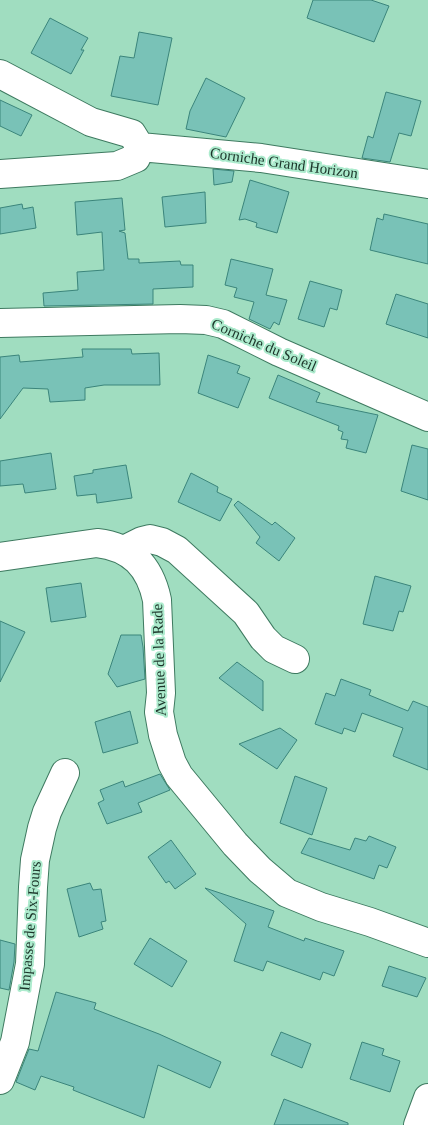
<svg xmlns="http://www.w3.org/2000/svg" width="428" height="1125" font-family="Georgia,serif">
<rect width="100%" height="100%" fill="#a0ddc0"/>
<path fill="#79c2b7" stroke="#3b857b" d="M313,0H371L389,6L374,42L307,18Z
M50,18L88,38L81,50H84L71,74L31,53Z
M139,32L172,38L158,105L111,96L120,56L134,58Z
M206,78L245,98L226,137L186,129L190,111Z
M386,92L421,101L411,136L399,133L390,162L362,158L368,136L373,138Z
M0,100L32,115L21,136L0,126Z
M213,169L234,171L232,182L214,185Z
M250,180L289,192L277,233L256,227L257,223L245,219L239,220Z
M205,192L206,223L165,227L162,197Z
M122,198L125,230L119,231L125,233L128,259H139V263L180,261L181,265H193V287L153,289V304L44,306L43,293L78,290L77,272L104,270L102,232L77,235L75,202Z
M22,204L23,209L33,207L36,228L0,234V208Z
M384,214L428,224V264L370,250L377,218L383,220Z
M231,259L273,269L266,295L287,300L279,325L274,322L270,329L249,319L254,302L234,297L237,288L225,285Z
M310,281L342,290L337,310L330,308L324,327L298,319Z
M396,294L428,304V338L386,324Z
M82,349H131L132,354L159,353L160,385H104L85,388V400L50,402L48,389L23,388L0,419V357L19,355L20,362L83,357Z
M208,355L240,366L237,373L250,378L238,408L198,393Z
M278,375L320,393L316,402L378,415L366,453L346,448L348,440L341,439L343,432L338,430L339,426L269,398Z
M412,445L428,449V500L401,491Z
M51,453L56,489L25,493L23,484L0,486V461Z
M126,465L132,498L97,503L96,494L77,496L74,476L93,473V470Z
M191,473L218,487L217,492L232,499L220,521L178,502Z
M238,501L272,525L275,522L295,538L279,561L256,543L260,537L234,505Z
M375,576L411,586L403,612L399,611L393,631L363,624Z
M81,583L86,617L51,622L46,588Z
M0,621L25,632L0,682Z
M121,635H141L143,647L145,679L117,687L108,674Z
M237,662L263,681V711L219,678Z
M341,679L371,690L369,695L408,711L413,701L428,707V770L393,756L403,728L362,713L355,732L344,728L342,734L315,724L326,693L335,696Z
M130,711L138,743L103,753L95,722Z
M280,728L297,740L277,769L239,744Z
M160,774L170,790L138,803L142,812L107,824L98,803L104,800L100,790L123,781L125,787Z
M295,776L327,788L312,835L280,823Z
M369,836L396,847L387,868L379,865L374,879L301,853L309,838L350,850L355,838L366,841Z
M171,840L196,874L175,889L169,881L166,883L148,857Z
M90,883L93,890L101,889L106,921L101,922L103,929L79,937L67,889Z
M205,888L274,911L268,927L304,941L305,938L344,951L334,976L323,972L320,980L267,961L263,971L234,961L246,924Z
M150,938L187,961L172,987L134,964Z
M0,940L15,944L14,962L9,990L0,988Z
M389,966L426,978L417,997L382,986Z
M56,992L96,1003L94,1009L159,1034L221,1062L210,1088L158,1065L144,1118L73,1090L74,1087L41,1076L35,1090L16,1082L29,1049L38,1051Z
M281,1032L311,1044L302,1068L271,1055Z
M362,1042L384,1049L382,1055L400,1061L390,1092L350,1079Z
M284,1099L348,1123V1125H274Z"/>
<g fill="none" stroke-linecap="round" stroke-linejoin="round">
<defs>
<path id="minor" d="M0,74L91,122L132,134L140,147L136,158L117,166L0,174
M140,147L261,158L428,184
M0,323L180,319L206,320L223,324L279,352L428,417
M124,550L142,541L150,539L162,542L177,550L246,613L263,638L274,649L295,659
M0,557L97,543C132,547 150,567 157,600L161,693L159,712L163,735L172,763L179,776L235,844L260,870L287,893L321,907L370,922L428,943
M0,1080L15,1042L30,964L33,887L35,860L42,828L47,812L65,773
M418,1125L428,1098"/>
</defs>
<use href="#minor" stroke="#3e7a60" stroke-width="30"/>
<use href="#minor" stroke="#fff" stroke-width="28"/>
</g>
<g text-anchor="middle" stroke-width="4" stroke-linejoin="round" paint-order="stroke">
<g font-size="15" fill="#1b3429" stroke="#acebcd">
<text transform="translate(284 163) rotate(8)" y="5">Corniche Grand Horizon</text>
<text transform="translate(264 345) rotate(23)" y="5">Corniche du Soleil</text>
<text transform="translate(159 660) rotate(-92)" y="5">Avenue de la Rade</text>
<text transform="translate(30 926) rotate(-85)" y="5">Impasse de Six-Fours</text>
</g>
</g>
</svg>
